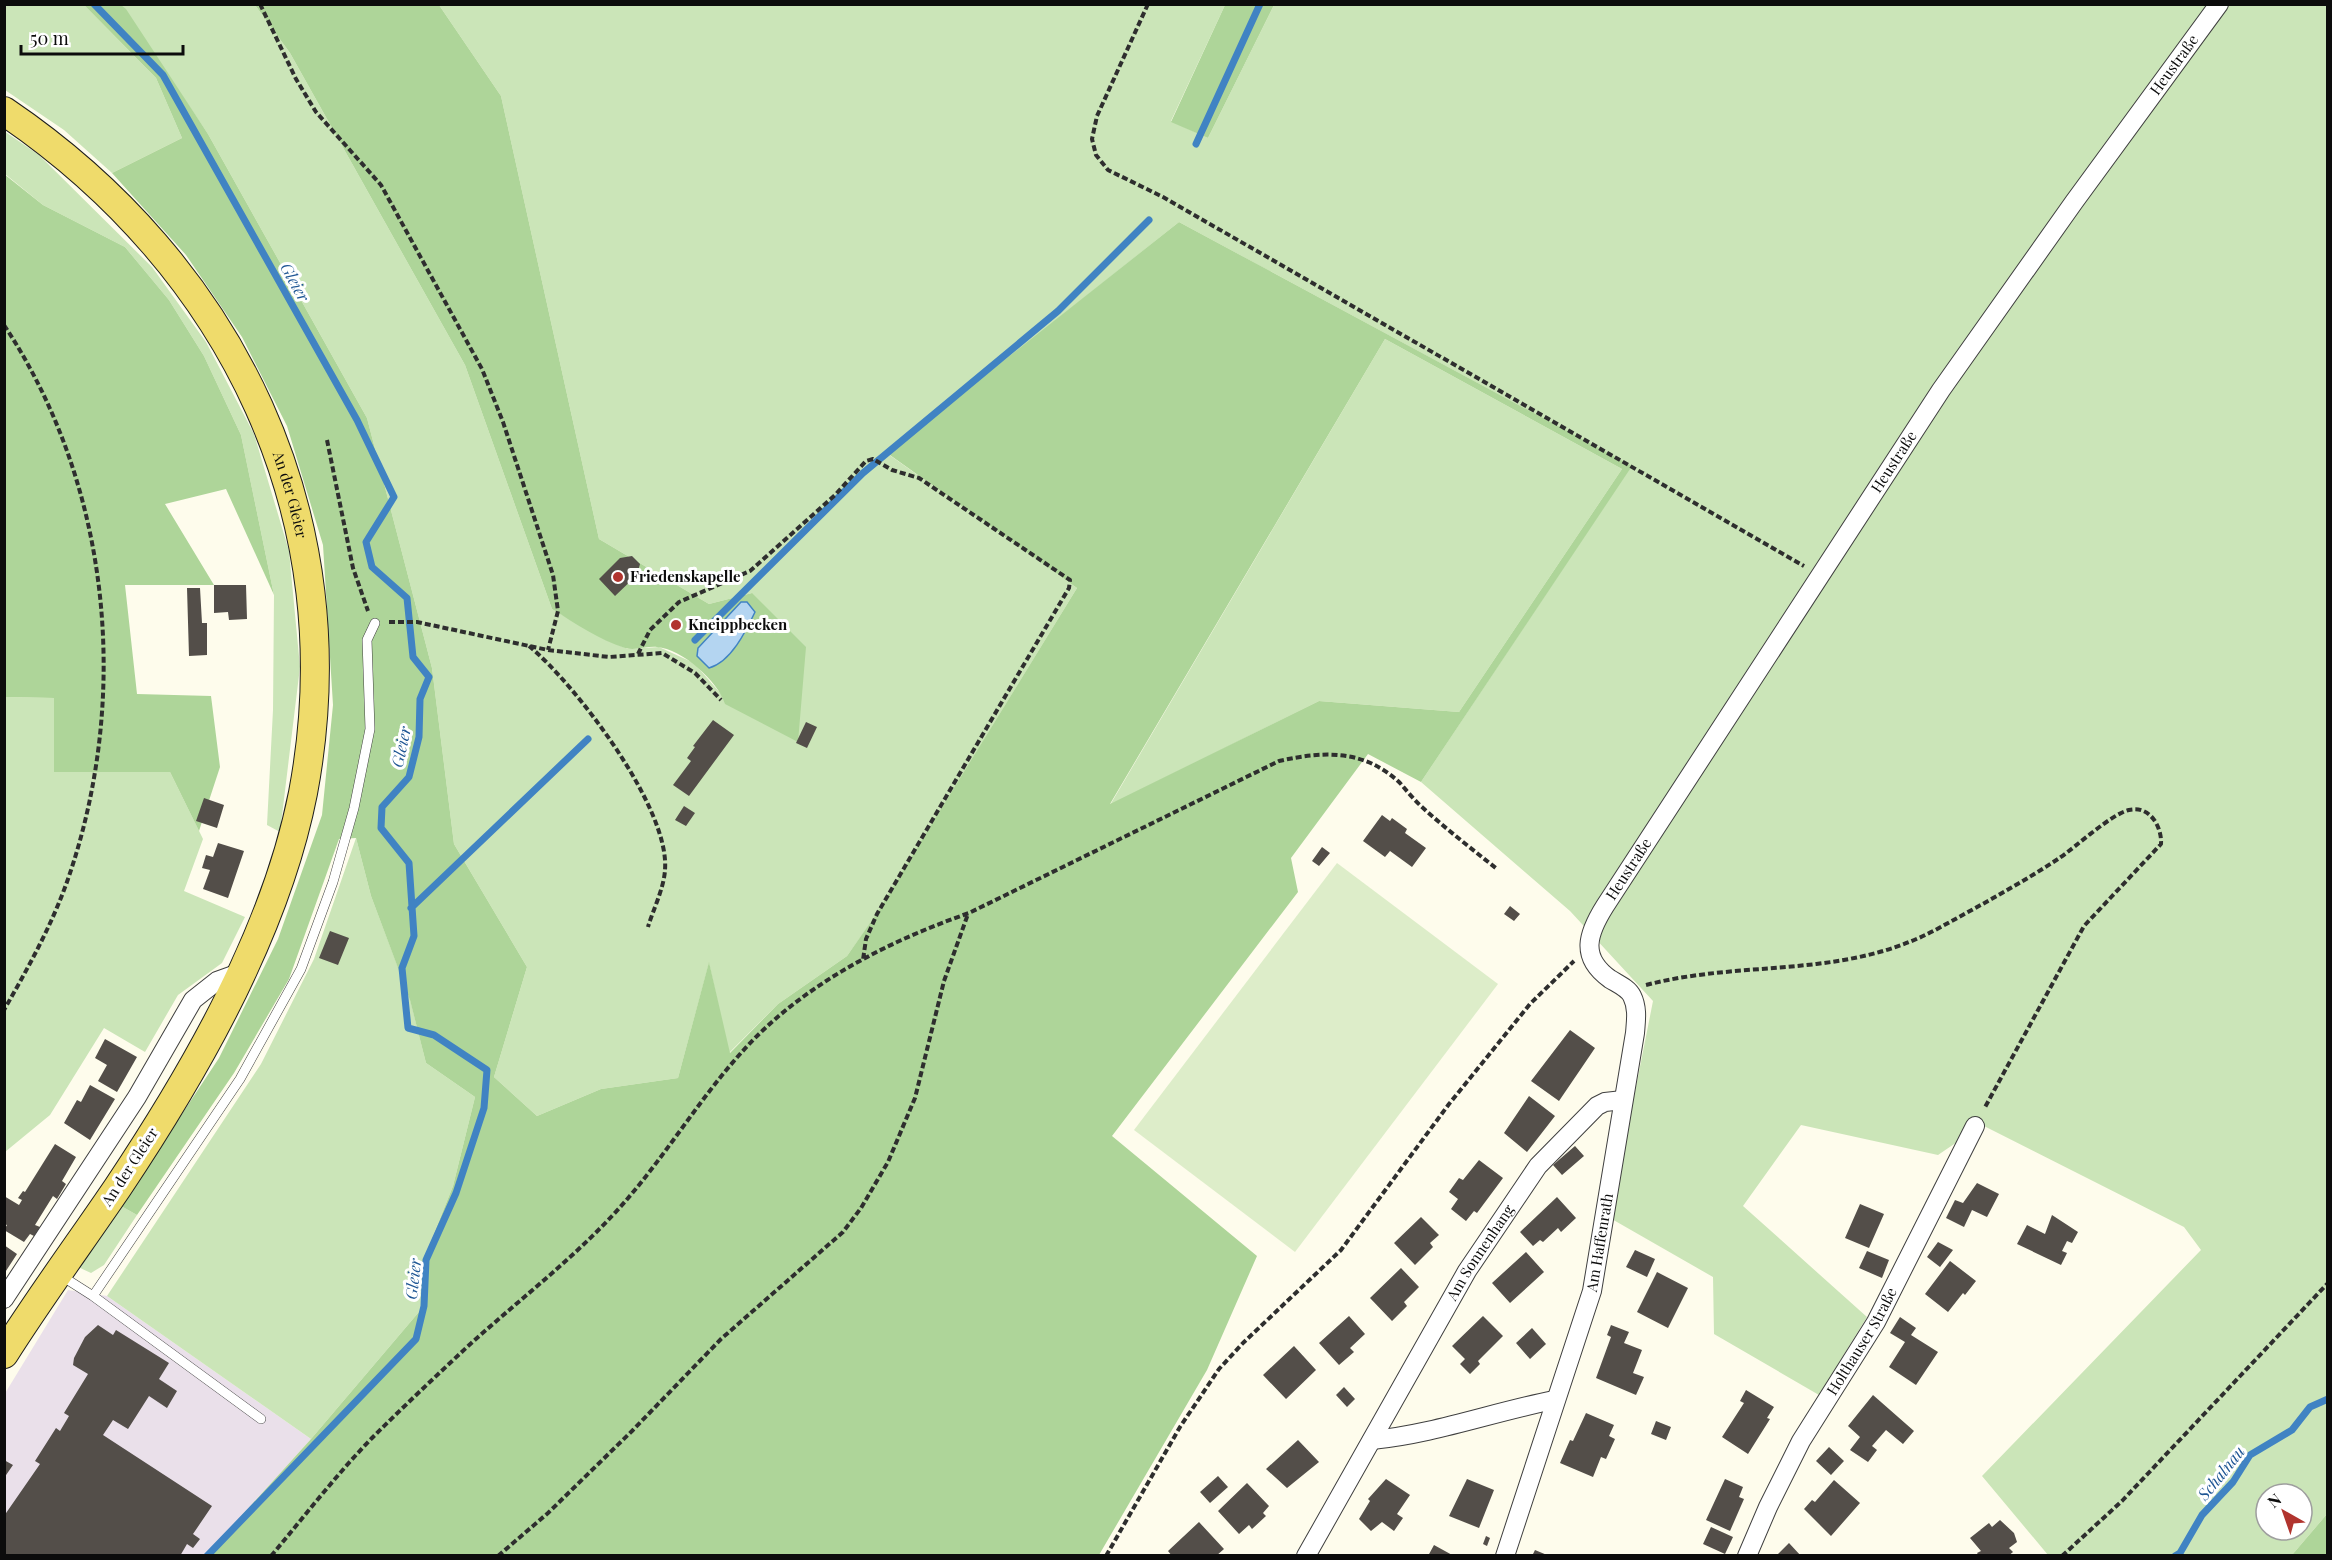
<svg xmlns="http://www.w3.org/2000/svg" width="2332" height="1560" font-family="'Playfair Display',serif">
<rect width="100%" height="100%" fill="#fefcec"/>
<path fill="#eae0ea" d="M68,1290L107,1296L311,1439L206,1555H5L4,1395Z"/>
<path fill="#cbe5b8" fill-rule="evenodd" d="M4,5H84L156,78L182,138L112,173L64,130L5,90Z
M121,5H255L290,53L465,365L552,609L606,640L628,649L659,647L694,663L722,695L752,593L709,604L599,539L501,96L439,5H1225L1171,121L1208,138L1274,5H2327V1514L2292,1555H2048L1982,1476L2201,1250L2184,1227L1982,1125L1938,1155L1801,1125L1743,1206L1867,1317L1819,1395L1714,1334L1713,1277L1610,1218L1653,1001L1570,911L1421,782L1631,466L1179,222L888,454L1077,588L877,914L847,956L778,1004L729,1053L709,963L678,1078L601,1089L537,1116L494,1077L527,967L454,844L432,668L367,418L208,134ZM2266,1494H2302V1530H2266Z
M4,131L39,155L152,267L206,342L254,434L289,551L300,667L280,832L267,825L273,710L274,595L241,435L204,356L169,300L125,247L43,205L5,174Z
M1385,339L1622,469L1459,712L1319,701L1110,805Z
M5,697L54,698V772H170L203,839L184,891L245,917L222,963L178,995L145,1052L104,1028L50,1115L5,1152Z
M356,838L371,896L410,999L426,1063L475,1097L453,1186L423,1261L424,1306L311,1439L107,1296L261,1064L314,959Z
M121,1206L137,1215L104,1265L91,1273L78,1267Z"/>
<path fill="#aed599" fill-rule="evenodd" d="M84,5H121L126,9L208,134L367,418L432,668L454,844L527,967L494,1077L537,1116L601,1089L678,1078L709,962L730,1053L778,1004L847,956L877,913L1077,588L887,453L1179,222L1632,466L1421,782L1368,754L1291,858L1298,892L1112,1136L1257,1256L1207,1370L1099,1555H206L311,1439L424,1306L423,1261L453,1186L475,1097L426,1063L410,1000L371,896L356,838L339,839L289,979L234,1073L137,1215L121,1206L219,1058L278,939L322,815L333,705L323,545L287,426L242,337L186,255L112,173L182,138L156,78ZM1385,339L1622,469L1459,712L1319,701L1110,804Z
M255,5H439L501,96L599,539L709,604L752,593L806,647L798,742L725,704C718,681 682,649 657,647C647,646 635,651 625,648C599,640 575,623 552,609L465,365L290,53Z
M1225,5H1274L1208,138L1171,122Z
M4,174L43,205L125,247L169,300L204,356L241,435L274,595L226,489L165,504L214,585H125L137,694L211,696L220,767L199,831L170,772H54V698L5,697Z
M2327,1514V1555H2292Z"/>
<path fill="#ddedc9" d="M1337,863L1498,984L1295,1252L1134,1130Z"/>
<path fill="#b4d5f1" stroke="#4083c3" stroke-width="1.5" d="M741,602H747L755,612C746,631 731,662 709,668L697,656L698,648Z"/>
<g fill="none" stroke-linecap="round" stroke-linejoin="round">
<path stroke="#4083c3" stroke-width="7" d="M94,4L163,75L357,420L394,497L366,542L372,567L407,598L413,657L429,677L420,699L419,737L409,777L382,807L381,828L409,863L414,936L402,968L408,1028L434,1035L487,1070L484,1108L456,1193L426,1260L424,1306L416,1339L207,1556
M1196,144L1260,4
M695,640L863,473L1058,311L1149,220
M411,908L588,739
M2175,1556L2180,1553L2202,1515L2233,1482L2250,1455L2292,1430L2310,1407L2328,1399"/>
</g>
<path fill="#534e49" d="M632,556L640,564L637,575L615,596L599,579L620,558Z
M214,585H246L247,619L229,620L228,612L214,613Z
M187,588H200L202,623H207V655L189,656Z
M713,720L734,735L689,796L673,785L691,761L687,758L695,747L693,746Z
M806,722L817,727L807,748L796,743Z
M204,798L224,805L217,828L196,821Z
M684,806L695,813L686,826L675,820Z
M1382,815L1390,821L1392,818L1407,829L1405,833L1426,848L1412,867L1390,851L1385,857L1363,841Z
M218,843L244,851L228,898L203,889L210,870L202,868L206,855L213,857Z
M1322,847L1330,853L1319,866L1312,861Z
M1510,906L1520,914L1514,921L1504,914Z
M330,931L349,938L338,965L319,958Z
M1570,1030L1595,1048L1559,1101L1531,1081Z
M105,1039L137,1057L117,1092L98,1081L107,1065L95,1058Z
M90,1085L115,1099L90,1140L64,1123L77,1100L81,1102Z
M1529,1096L1555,1116L1527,1152L1504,1133Z
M55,1144L76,1157L62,1181L66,1184L57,1199L53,1196L35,1225L40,1227L34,1236L30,1234L24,1242L4,1230L7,1225L4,1224V1196L19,1205L22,1200L18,1198L23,1191L25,1192Z
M1575,1146L1584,1156L1562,1175L1553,1165Z
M1479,1160L1503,1178L1477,1213L1474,1211L1466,1221L1451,1209L1458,1199L1449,1192L1459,1178L1463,1180Z
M1977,1183L1999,1194L1987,1217L1972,1210L1964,1227L1946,1218L1955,1200L1963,1203Z
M1557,1197L1576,1218L1561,1232L1558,1228L1543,1242L1540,1240L1533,1246L1520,1232Z
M1860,1204L1884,1214L1869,1248L1845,1238Z
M2052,1215L2078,1232L2072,1243L2067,1241L2062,1251L2067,1253L2061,1265L2017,1244L2027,1225L2045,1234Z
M1421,1217L1439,1235L1430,1243L1433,1247L1415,1265L1394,1243Z
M1938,1242L1953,1250L1940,1267L1927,1257Z
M4,1245L17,1254L4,1274Z
M1635,1250L1655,1259L1647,1277L1626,1267Z
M1867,1251L1889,1260L1882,1278L1859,1268Z
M1526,1252L1544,1272L1510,1303L1492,1283Z
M1950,1261L1976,1281L1965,1295L1963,1293L1948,1312L1925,1294Z
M1401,1268L1419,1287L1404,1302L1407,1306L1392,1321L1370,1298Z
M1657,1272L1688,1288L1668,1328L1637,1312Z
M1349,1316L1365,1334L1350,1348L1354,1352L1339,1365L1319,1343Z
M1483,1316L1503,1336L1478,1361L1480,1364L1470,1374L1460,1364L1465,1359L1452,1346Z
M1900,1317L1916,1328L1911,1335L1938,1352L1916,1385L1889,1367L1905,1342L1890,1333Z
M98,1325L113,1335L116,1330L169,1363L159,1379L177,1391L167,1408L149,1396L128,1429L113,1420L103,1435L212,1506L193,1534L200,1539L193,1548L187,1544L180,1556H4V1516L40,1464L35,1461L56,1428L60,1431L69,1416L64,1413L88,1374L73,1365L74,1358L85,1337Z
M1611,1325L1629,1332L1624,1343L1642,1350L1633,1373L1644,1377L1636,1395L1596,1378L1611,1337L1607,1335Z
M1532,1328L1546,1344L1530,1359L1516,1343Z
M1294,1346L1316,1370L1286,1399L1263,1375Z
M1344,1387L1355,1399L1347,1407L1336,1395Z
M1746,1390L1774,1407L1767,1418L1770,1419L1748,1454L1722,1437L1744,1403L1740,1401Z
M1873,1395L1914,1431L1903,1444L1886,1430L1872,1446L1877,1450L1868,1462L1850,1450L1860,1437L1848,1426Z
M1586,1413L1614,1425L1609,1436L1615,1439L1606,1459L1601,1457L1593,1477L1560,1463L1570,1440L1573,1441Z
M1656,1421L1671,1427L1666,1440L1651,1434Z
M1298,1440L1319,1462L1287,1488L1266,1469Z
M1829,1447L1844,1461L1831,1475L1816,1461Z
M4,1460L13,1465L4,1478Z
M1218,1476L1228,1487L1210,1503L1200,1492Z
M1386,1479L1410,1495L1397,1514L1403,1518L1394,1531L1382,1522L1371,1531L1359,1519L1370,1501L1368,1499Z
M1467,1479L1494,1490L1479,1528L1449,1516Z
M1725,1479L1743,1487L1739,1497L1744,1499L1730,1531L1706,1520Z
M1834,1480L1860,1503L1831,1536L1804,1509L1812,1500L1815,1502Z
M1247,1483L1269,1506L1263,1513L1266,1516L1252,1529L1249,1525L1239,1534L1218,1511Z
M2000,1520L2014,1533L2017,1542L2009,1548L2013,1552L2008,1556H1979L1977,1553L1981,1551L1970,1538L1989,1523L1992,1527Z
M1199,1522L1224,1549L1216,1556H1172L1168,1551Z
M1711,1527L1733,1537L1725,1554L1703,1544Z
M1486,1536L1490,1538L1487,1546L1483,1544Z
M1789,1543L1801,1556H1776Z
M1434,1545L1454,1556H1428Z
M1535,1550L1547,1555V1556H1532Z"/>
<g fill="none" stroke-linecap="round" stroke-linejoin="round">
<defs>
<path id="lane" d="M60,1275L93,1296L240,1079L301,969L333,882L354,808L370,729L367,640L375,623
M93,1296L261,1419"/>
<g id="street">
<path d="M4,1299L137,1097L193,1000L217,981L242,972"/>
<path d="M1372,1440C1434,1434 1493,1412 1554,1400"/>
<path id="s1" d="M1306,1556L1467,1271L1538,1166L1597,1106L1605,1102L1623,1100"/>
<path id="s2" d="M1505,1556L1592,1291L1635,1033C1636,1021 1638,1008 1632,996C1628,988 1618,984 1610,979C1579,957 1588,933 1605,906L1941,390L2074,202L2219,4"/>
<path id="s3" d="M1747,1556L1768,1507L1801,1441L1876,1322L1975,1126"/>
</g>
<g id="primary">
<path id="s4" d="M4,111C233,266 355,518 303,793C291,854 269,914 243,970C208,1046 164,1118 118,1187C80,1243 40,1297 4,1354"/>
</g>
</defs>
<use href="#lane" stroke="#3f3f3f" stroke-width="10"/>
<use href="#street" stroke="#3f3f3f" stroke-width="20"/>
<use href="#primary" stroke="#1d1d1d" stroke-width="30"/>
<path stroke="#2e2e2e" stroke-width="4" stroke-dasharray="6 3" stroke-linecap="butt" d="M260,4L296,79L316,112L381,185L482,369L503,422L553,575L558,611L548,650
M1148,4L1097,116L1092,139L1096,155L1108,170L1163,197L1804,566
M4,325C111,486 131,697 68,879C52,925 28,968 4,1010
M327,440L353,568L368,611
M389,622H417L548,650L609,657L662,653L695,673L721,700
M529,646C576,685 670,808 665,870C664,888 653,910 648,927
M638,654L650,630L679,602L750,571L835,495L866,461L873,459L892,470L919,478L1070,580L1069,588L877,914L866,939L863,960
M1646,985C1746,959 1844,980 1939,928C1979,906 2020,884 2058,859C2076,847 2111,814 2129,810C2150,805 2162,827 2161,844L2084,926L1984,1109
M271,1556C304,1517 336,1475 372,1438C402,1408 434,1378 466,1348C514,1304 567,1264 612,1216C661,1164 695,1104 741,1053C800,986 886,942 969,913L1279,761C1324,751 1364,749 1400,783C1407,791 1414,800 1422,807C1446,829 1472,849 1497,869
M498,1556L548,1513L632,1431L721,1339L843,1232L861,1208L888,1162L915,1098L944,981L968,914
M1106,1556L1180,1427L1219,1369L1243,1343L1341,1250L1449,1104L1530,1004L1574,961
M2062,1556L2122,1501L2328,1283"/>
<use href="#lane" stroke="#fff" stroke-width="9"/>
<use href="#street" stroke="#fff" stroke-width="18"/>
<use href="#primary" stroke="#efdb6b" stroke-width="28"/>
</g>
<g fill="#b1342e" stroke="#fff" stroke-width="2">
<circle cx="618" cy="577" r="6"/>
<circle cx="676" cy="625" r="6"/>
</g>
<g text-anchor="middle" stroke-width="6" stroke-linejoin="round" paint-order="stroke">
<g font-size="15" fill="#0c0c0c" stroke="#fff">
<text dy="5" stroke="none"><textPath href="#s2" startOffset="1706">Heustraße</textPath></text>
<text dy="5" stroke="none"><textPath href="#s2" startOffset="1220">Heustraße</textPath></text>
<text dy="5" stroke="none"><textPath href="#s4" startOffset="489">An der Gleier</textPath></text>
<text dy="5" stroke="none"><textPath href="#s2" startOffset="734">Heustraße</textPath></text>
<text transform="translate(130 1167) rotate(-57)" y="5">An der Gleier</text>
<text dy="5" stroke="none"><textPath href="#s2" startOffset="328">Am Haffenrath</textPath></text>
<text dy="5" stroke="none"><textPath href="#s1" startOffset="350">Am Sonnenhang</textPath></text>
<text dy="5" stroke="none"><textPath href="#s3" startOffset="244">Holthauser Straße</textPath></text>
</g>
<g font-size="15" font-weight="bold" fill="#0c0c0c" stroke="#fff" text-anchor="start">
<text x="630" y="582">Friedenskapelle</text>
<text x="688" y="630">Kneippbecken</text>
</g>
<g font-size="16" font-style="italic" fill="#1f5694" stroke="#fff">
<text transform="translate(295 282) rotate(61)" y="6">Gleier</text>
<text transform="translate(401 747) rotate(-78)" y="6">Gleier</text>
<text transform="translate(413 1279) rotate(-84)" y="6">Gleier</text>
<text transform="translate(2221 1473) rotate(-51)" y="6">Schalnau</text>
</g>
</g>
<rect width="2332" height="1560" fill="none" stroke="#0c0c0c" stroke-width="12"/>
<g transform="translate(2284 1512) rotate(320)"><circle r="28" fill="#ffffff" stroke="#9e9e9e" stroke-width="1.5"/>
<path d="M0-4.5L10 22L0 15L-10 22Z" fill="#b1342e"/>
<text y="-9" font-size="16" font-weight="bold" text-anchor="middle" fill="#0c0c0c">N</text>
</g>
<path d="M21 45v9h162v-9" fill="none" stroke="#0c0c0c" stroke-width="3"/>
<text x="30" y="45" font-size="18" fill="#0c0c0c" stroke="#ffffff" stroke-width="4.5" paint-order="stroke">50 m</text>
</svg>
